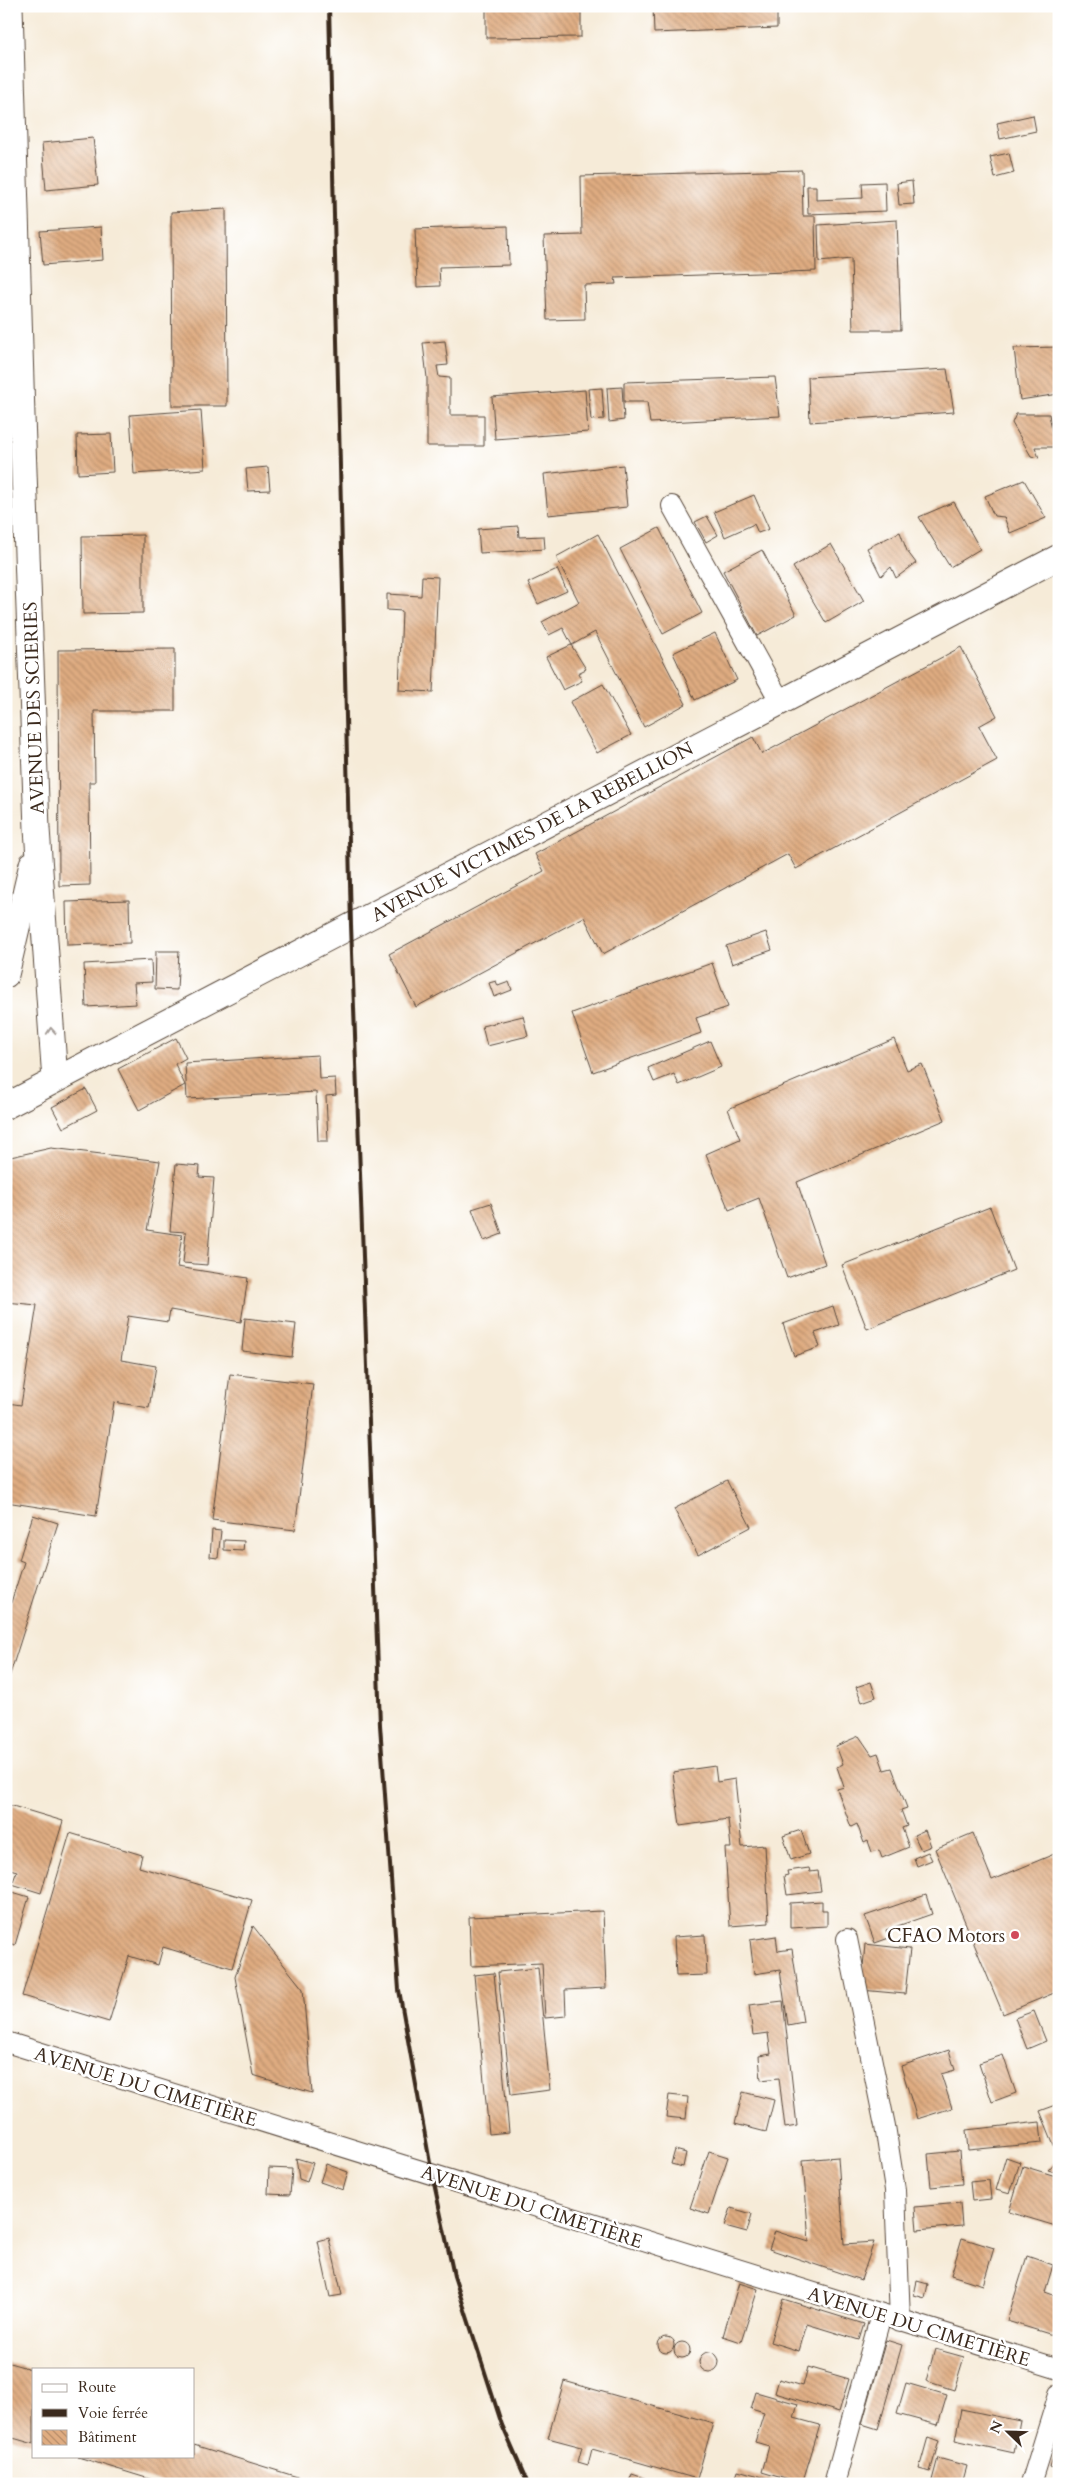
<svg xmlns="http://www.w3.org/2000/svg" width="1065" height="2490" font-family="Cardo,serif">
<defs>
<pattern id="building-back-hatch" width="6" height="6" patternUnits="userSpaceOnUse" patternTransform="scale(1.25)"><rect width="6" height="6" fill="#dfac81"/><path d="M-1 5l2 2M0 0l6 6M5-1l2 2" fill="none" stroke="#b68c69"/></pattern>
</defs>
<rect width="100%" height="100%" fill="#fff"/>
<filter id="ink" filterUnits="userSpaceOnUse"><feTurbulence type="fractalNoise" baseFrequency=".02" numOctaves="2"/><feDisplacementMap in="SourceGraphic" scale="10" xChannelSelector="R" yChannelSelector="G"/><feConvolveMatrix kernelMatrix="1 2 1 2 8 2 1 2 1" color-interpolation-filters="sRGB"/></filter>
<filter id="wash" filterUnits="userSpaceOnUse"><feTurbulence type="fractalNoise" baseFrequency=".0096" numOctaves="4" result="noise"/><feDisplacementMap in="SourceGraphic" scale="20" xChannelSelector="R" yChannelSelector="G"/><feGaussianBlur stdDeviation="1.12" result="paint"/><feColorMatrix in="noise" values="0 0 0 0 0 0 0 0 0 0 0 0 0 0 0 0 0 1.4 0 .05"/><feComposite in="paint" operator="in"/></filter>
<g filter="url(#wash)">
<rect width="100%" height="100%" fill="#f6ebd8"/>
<g id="blocks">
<path fill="url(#building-back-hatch)" d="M486,6H581V37L486,38Z
M653,6H777V28L654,33Z
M1033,115L1036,131L1000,139L997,123Z
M93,138L98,185L46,190L42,143Z
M1009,153L1014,173L995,178L990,157Z
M802,170L803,216H815L816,271L615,278L616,284L584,285L585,319L547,320L544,236L582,235L581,176Z
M912,181L914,204L899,205L897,183Z
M885,182L886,211L808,214L807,186H816V200L863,198L862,183Z
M226,209L227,406H172L171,212Z
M897,220L901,330H853L851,259L819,262L818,225Z
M508,226L509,265L439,267L440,286L417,287L415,229Z
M101,227L103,260L43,265L40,231Z
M445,341L448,365L437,366L439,377L450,378V415H484V446H427V378L423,343Z
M1059,347V394L1020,400L1014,348Z
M947,369L954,412L810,422L808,377Z
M775,377L780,416L650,423L647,402H624V382Z
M622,387L624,420L609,422L607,388Z
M602,388L604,419L591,420L588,389Z
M585,390L588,432L495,439L492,397Z
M201,410L205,469L134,474L130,415Z
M1016,414H1049L1055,447H1035L1039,458L1031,456L1012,423Z
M111,434L113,472L78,474L77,435Z
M623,465L627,507L548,515L544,474Z
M268,467L270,490L248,491L246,469Z
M1024,480L1046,518L1010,533L1004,517L994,516L985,496Z
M754,495L769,529L758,533L754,524L725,537L714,512Z
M954,502L980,549L950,567L919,517Z
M707,516L718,535L706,542L695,522Z
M518,526L519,537L544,536L545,549L480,553L478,529Z
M659,528L702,613L663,634L620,549Z
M900,532L907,551L916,563L896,578L891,567L881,576L867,548Z
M598,534L686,704L644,727L595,632L572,645L563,628L549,635L542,622L579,602L556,557Z
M143,535V613L83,614L82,536Z
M831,544L864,601L826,623L793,567Z
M762,550L796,615L757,636L723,571Z
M557,569L567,591L538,604L528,583Z
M422,576L438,577L433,692L399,690L402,611L387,610V594L421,596Z
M715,633L737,680L695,700L673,653Z
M571,645L586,669L578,673L582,681L563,690L546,657Z
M961,647L997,716L979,726L997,760L796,869L788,854L603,954L584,917L416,1007L389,954L544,871L535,854L753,737L762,754Z
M175,649V711H94L95,782H89L90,885L59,886L58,650Z
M603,684L631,735L597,753L570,702Z
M129,900L130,943L67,945L66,902Z
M766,932L772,950L732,964L726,946Z
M156,951H179L177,990L155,989Z
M151,960L152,982L134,983L136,1004L86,1007L84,964Z
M712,963L728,1007L696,1018L701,1033L593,1072L572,1013Z
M496,981L498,986L509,982L512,990L494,997L489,983Z
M523,1016L528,1036L487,1046L482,1026Z
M176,1038L186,1058L175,1064L185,1085L139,1110L118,1069Z
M894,1039L907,1070L922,1064L945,1120L797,1182L825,1264L787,1278L759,1198L729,1210L706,1154L740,1139L728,1109Z
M710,1041L721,1067L679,1085L674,1074L654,1082L648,1068Z
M318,1055L319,1079L335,1078L336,1095L326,1096L328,1141H318L316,1092L187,1099L185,1063Z
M86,1089L97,1110L63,1128L52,1107Z
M51,1148L160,1161L147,1230L182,1235L177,1267L248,1278L241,1322L170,1310L168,1322L128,1316L121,1360L156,1366L149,1408L114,1402L96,1516L6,1502V1394H9L8,1403L21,1405L37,1305L6,1302V1158Z
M176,1164L200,1166L199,1177L214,1178L207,1265L183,1263L186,1232L170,1231Z
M491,1203L502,1234L484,1241L472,1209Z
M990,1207L1014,1270L867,1329L842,1265Z
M833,1306L839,1325L815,1333L820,1347L794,1356L783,1324Z
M245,1318L296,1324L292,1357L242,1351Z
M230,1374L313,1384L295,1530L212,1520Z
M727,1481L751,1527L698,1555L674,1509Z
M33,1515L58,1523L6,1687V1618L24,1562L19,1560Z
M212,1530L221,1531L218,1558L210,1557Z
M224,1540L244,1541L243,1551L224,1550Z
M871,1682L876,1697L862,1702L856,1687Z
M859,1736L872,1755L878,1753L884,1770L892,1768L907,1808L901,1810L907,1826L902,1828L909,1847L882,1858L879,1850L872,1852L868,1841L864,1843L857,1824L851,1827L837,1789L844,1787L837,1767L843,1764L836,1746Z
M715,1766L717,1782L735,1779L742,1847L765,1845L769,1923L730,1926L725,1848H731L728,1819L680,1826L673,1772Z
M6,1804L63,1821L41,1893L12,1884L17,1871L6,1868Z
M801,1830L809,1854L791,1860L783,1836Z
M925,1830L931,1846L921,1850L914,1835Z
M70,1833L142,1855L139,1867L252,1900L232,1968L163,1947L158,1965L129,1956L109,2022L22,1996Z
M973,1833L992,1880L1059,1852V1991L1003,2014L935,1849Z
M928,1852L932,1860L917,1866L914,1858Z
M809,1868L810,1872L818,1871L821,1891L787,1895L784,1876L788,1875L787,1871Z
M6,1890L29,1897L15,1945L6,1942Z
M926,1895L932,1914L886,1930L889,1938L875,1943L865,1916Z
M822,1901V1910H827V1926L790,1928V1903Z
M603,1911L606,1988L565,1990L566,2016L545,2018L542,1963L471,1966L469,1917Z
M253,1926L303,1989L312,2093L253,2075L235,1977Z
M705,1935L707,1975L676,1976L674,1937Z
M776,1936L778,1951L792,1949L803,2022L788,2025L780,1970L754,1974L750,1940Z
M865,1944L910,1949L905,1994L861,1990Z
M538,1968L550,2090L511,2095L498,1972Z
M494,1973L509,2132L489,2134L474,1975Z
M783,2001L797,2126L785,2128L779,2078L761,2080L759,2056L771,2054L768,2033L753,2035L749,2005Z
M1034,2011L1046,2041L1027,2049L1015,2018Z
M949,2050L955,2070L941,2074L952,2108L917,2119L901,2066Z
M1003,2055L1016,2093L992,2102L979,2063Z
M743,2092L774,2100L766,2132L735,2124Z
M669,2095L688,2097L686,2119L666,2117Z
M1059,2104V2151L1057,2152L1040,2111Z
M1040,2122L1042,2143L968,2150L966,2130Z
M675,2150L686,2153L683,2167L671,2164Z
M709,2151L728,2157L709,2214L690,2208Z
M959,2151L962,2184L931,2187L928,2154Z
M838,2157L844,2244L874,2242L861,2280L769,2249L775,2231L809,2242L803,2160Z
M1006,2157L1020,2162L1010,2194L996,2190Z
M296,2158L313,2163L307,2182L299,2179Z
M1059,2158V2173L1048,2170Z
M326,2164L348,2172L343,2190L320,2182Z
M1023,2166L1059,2177V2227L1009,2212Z
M269,2168L292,2169L290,2195L268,2194Z
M989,2180L991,2199L972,2201L970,2182Z
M960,2203L962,2226L917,2230L915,2207Z
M731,2208L752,2214L747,2232L725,2226Z
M329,2238L342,2295L330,2297L318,2241Z
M962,2238L994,2248L983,2285L951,2275Z
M1027,2256L1053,2265L1045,2292L1059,2297V2337L1007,2321Z
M917,2281L928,2284L925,2298L914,2295Z
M739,2283L758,2289L741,2342L723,2336Z
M783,2299L864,2324L859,2340L807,2324L799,2351L770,2342Z
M658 2345a8 8 0 1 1 16 0a8 8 0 1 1-16 0Z
M886,2340L902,2345L878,2429L862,2424Z
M674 2350a8 8 0 1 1 16 0a8 8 0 1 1-16 0Z
M935,2349L964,2357L954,2390L926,2381Z
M699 2362a10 10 0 1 1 20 0a10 10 0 1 1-20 0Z
M6,2362L34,2370V2444L6,2436Z
M808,2367L849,2379L839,2412L775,2393L779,2379L803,2386Z
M564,2381L713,2423L697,2479L592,2449L588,2465L578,2462L582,2447L548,2438Z
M906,2383L947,2395L938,2425L897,2414Z
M756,2392L798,2404L794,2418L820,2425L802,2484L762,2472L769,2446L755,2442L764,2413L751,2409Z
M961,2409L1020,2421L1014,2453L955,2440Z
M928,2437L939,2441L930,2472L919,2469Z
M1059,2438V2470L1050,2467Z
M194,2445L317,2483V2484H166L78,2457L194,2456Z
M938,2458L967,2466L962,2484H931Z
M738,2470L784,2483V2484H734Z
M632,2474L659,2483V2484H628Z"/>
</g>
</g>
<g filter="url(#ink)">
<use href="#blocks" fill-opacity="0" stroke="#57473a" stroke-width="1"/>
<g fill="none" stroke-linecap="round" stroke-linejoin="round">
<defs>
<path id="minor" d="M6,417L22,416
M672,506L780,701
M847,1939L885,2126L895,2190L900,2321
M6,2042L1059,2369
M834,2484L881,2315
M1031,2484L1059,2394"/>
<path id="tertiary" d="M10,6L22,416L37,829L55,1080
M6,975L32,864
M6,1106L1059,557"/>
</defs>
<use href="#minor" stroke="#57473a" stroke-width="22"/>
<use href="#tertiary" stroke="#57473a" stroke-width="27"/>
<use href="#minor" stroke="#fff" stroke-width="20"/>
<use href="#tertiary" stroke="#fff" stroke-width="25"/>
<path stroke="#3b2a1e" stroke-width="4" d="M329,6L351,925L380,1725L399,1990L432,2174L454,2276L502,2425L528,2484"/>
</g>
<defs><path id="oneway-chevron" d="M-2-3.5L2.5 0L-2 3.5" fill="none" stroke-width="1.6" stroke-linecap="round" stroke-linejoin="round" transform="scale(1.25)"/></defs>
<use stroke="#a79f9a" href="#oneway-chevron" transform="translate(51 1031) rotate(-94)"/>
</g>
<circle fill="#d1495b" stroke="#fff" stroke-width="2" cx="1015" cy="1935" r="5"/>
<g text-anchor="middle" stroke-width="5" stroke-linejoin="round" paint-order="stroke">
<g font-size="19" fill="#3b2a1e" stroke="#fff">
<text transform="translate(33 708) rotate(-92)" y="7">AVENUE DES SCIERIES</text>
<text transform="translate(532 831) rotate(-28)" y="7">AVENUE VICTIMES DE LA REBELLION</text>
<text transform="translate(146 2086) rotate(17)" y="7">AVENUE DU CIMETIÈRE</text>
<text transform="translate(532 2206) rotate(18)" y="7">AVENUE DU CIMETIÈRE</text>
<text transform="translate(919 2326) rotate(17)" y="7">AVENUE DU CIMETIÈRE</text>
</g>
<g font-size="19" fill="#3b2a1e" stroke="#fff" text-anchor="end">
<text x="1005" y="1942">CFAO Motors</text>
</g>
</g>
<rect width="1065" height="2490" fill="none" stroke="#fff" stroke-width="25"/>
<rect x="32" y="2368" width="162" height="90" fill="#ffffff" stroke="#b1aaa5"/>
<rect x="42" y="2384" width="25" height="8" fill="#ffffff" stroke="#b1aaa5"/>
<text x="78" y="2392" font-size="15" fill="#3b2a1e">Route</text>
<rect x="42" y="2409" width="25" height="8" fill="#3b2a1e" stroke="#b1aaa5"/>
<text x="78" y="2418" font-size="15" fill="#3b2a1e">Voie ferrée</text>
<rect x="42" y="2430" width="25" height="15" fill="url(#building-back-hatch)" stroke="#b1aaa5"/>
<text x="78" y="2442" font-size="15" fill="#3b2a1e">Bâtiment</text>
<g transform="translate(1008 2432) rotate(293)" stroke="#ffffff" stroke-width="4" paint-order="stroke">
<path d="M0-4L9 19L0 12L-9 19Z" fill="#3b2a1e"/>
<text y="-8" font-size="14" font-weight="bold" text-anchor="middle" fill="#3b2a1e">N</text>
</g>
</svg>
